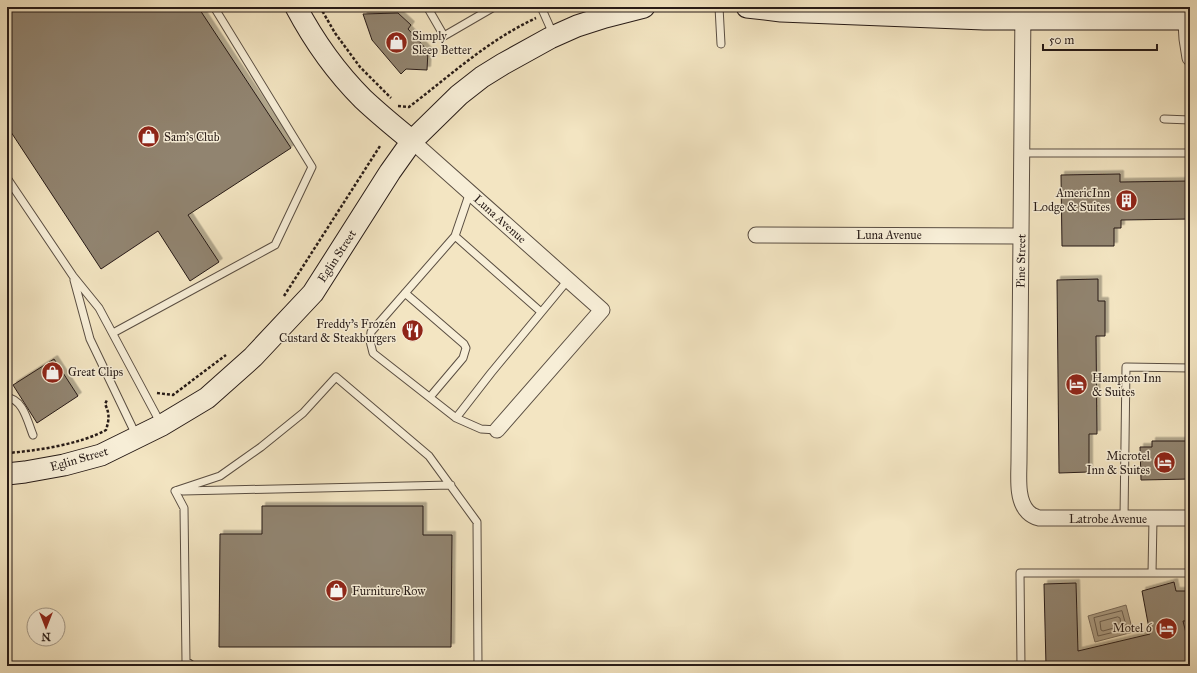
<svg xmlns="http://www.w3.org/2000/svg" width="1197" height="673" font-family="'IM FELL Great Primer',serif">
<defs>
<filter id="shadow"><feDropShadow dx="3.5" dy="-3.5" stdDeviation="0" flood-color="#0004"/></filter>
</defs>
<rect width="100%" height="100%" fill="#f3e5c2"/>
<filter id="stains"><feTurbulence type="fractalNoise" baseFrequency=".005" numOctaves="4"/><feColorMatrix values="0 0 0 0 .2 0 0 0 0 .09 0 0 0 0 .02 0 0 0 .5 -.17"/></filter>
<radialGradient id="worn" r=".72"><stop offset=".6" stop-color="#630" stop-opacity="0"/><stop offset="1" stop-color="#630" stop-opacity=".3"/></radialGradient>
<path fill="#aea088" stroke="#786b5b" d="M1126,605L1133,632L1095,642L1088,616Z"/>
<g fill="none" stroke-linecap="round" stroke-linejoin="round">
<path stroke="#6a5e50" stroke-width="1" d="M1122,611L1127,629L1098,636L1094,618Z
M1118,617L1120,618L1121,626L1103,631L1101,630L1100,622Z"/>
</g>
<path fill="#918470" stroke="#271b17" filter="url(#shadow)" d="M7,7H198L291,148L188,215L219,262L190,281L158,231L101,269L7,126Z
M398,13L411,25L408,29L428,51L427,70L406,69L401,74L372,40L363,14Z
M1120,174V182L1190,181V219L1121,220V228H1114V246H1062L1061,175Z
M1098,279V301H1105V336H1096L1097,434H1089V472L1059,473L1057,280Z
M54,359L78,396L37,423L13,385Z
M1152,441H1190V479L1141,480L1140,447H1152Z
M262,506H423V535H452L451,647H219L220,534H262Z
M1174,582L1176,591H1190V621H1183L1190,649V666H1160L1159,662L1142,666H1046L1044,584L1076,583L1078,651L1150,634L1142,591Z"/>
<g fill="none" stroke-linecap="round" stroke-linejoin="round">
<defs>
<path id="lane" d="M429,7V10L444,36L494,7
M541,7L553,34
M719,7L721,44
M1164,119L1190,120
M1022,153H1190
M7,178L73,276L99,308L161,424
M455,236L470,192
M74,280L90,339L136,435
M405,293L464,344L466,348L463,358L430,397
M541,312L455,236L371,332L370,341L373,353L456,418L491,373L568,280
M113,333L275,245L312,167L214,7
M7,398C23,398 28,423 33,435
M456,418L481,429L497,430
M175,491L220,476L261,447L303,413L336,377L429,456L477,522L478,666
M175,491L184,508L186,661L193,666
M183,491L451,485
M1124,518L1126,367L1190,368
M1152,573L1153,519
M1021,666L1020,573H1190"/>
<path id="street" d="M1023,7L1019,460C1019,476 1016,500 1028,512C1031,515 1035,517 1039,518H1190
M1185,7L1187,39L1190,58
M412,141L602,310L497,430
M756,235L1021,236"/>
<path id="secondary" d="M296,7C314,41 336,72 363,99C379,114 396,128 412,141
M747,7L781,11L984,19H1190
M7,474L25,472L64,465L101,455L162,425L207,398L253,357L313,293L390,172L412,141L459,95L482,77L503,64L550,38L577,26L605,17L644,7"/>
</defs>
<use href="#lane" stroke="#5a4e42" stroke-width="9"/>
<use href="#street" stroke="#5a4e42" stroke-width="17"/>
<use href="#secondary" stroke="#271b17" stroke-width="23"/>
<path stroke="#271b17" stroke-width="2.5" stroke-dasharray="3 2" stroke-linecap="butt" d="M320,7L335,33L360,67L391,98
M553,10L561,7
M398,106L409,107C451,75 487,41 536,18
M284,296L380,146
M157,393L173,395L226,355
M7,453C36,451 81,444 106,430C109,420 110,414 105,404L107,400"/>
<use href="#lane" stroke="#f7eed7" stroke-width="7"/>
<use href="#street" stroke="#f7eed7" stroke-width="15"/>
<use href="#secondary" stroke="#f7eed7" stroke-width="21"/>
</g>
<defs>
<symbol id="shop-disc" viewBox="-11 -11 22 22"><circle r="9.5" fill="#8f2418" stroke="#f7eed7"/><path d="M-5-2.5h2.3a2.7 3.5 0 0 1 5.4 0H5L5.5 6h-11ZM-1.5-2.5h3a1.5 2.3 0 0 0-3 0Z" fill="#fff"/></symbol>
<symbol id="building-disc" viewBox="-11 -11 22 22"><circle r="9.5" fill="#8f2418" stroke="#f7eed7"/><path d="M-4-6H4V6H1V3H-1V6H-4ZM-2.5-4.3h1.7v1.8h-1.7ZM.8-4.3h1.7v1.8H.8ZM-2.5-1h1.7V.8h-1.7ZM.8-1h1.7V.8H.8Z" fill="#fff"/></symbol>
<symbol id="restaurant-disc" viewBox="-11 -11 22 22"><circle r="9.5" fill="#8f2418" stroke="#f7eed7"/><path d="M-5-6h1v4h1v-4h1v4h1v-4h1v5L-1.5 .5V6h-2V.5L-5-1ZM5-6V6H3V1.5H1.5Q1.5-4 5-6Z" fill="#fff"/></symbol>
<symbol id="hotel-disc" viewBox="-11 -11 22 22"><circle r="9.5" fill="#8f2418" stroke="#f7eed7"/><path d="M-6-4.5h1.5V1H6V5H4.5V3h-9V5H-6ZM-4 0a1.8 1.8 0 1 1 3.6 0ZM.5 0V-2.5h3Q6-2.5 6 0Z" fill="#fff"/></symbol>
</defs>
<g fill-rule="evenodd">
<use href="#shop-disc" x="384" y="30" width="25" height="25"/>
<use href="#shop-disc" x="136" y="124" width="25" height="25"/>
<use href="#building-disc" x="1114" y="188" width="25" height="25"/>
<use href="#restaurant-disc" x="400" y="318" width="25" height="25"/>
<use href="#shop-disc" x="40" y="360" width="25" height="25"/>
<use href="#hotel-disc" x="1064" y="372" width="25" height="25"/>
<use href="#hotel-disc" x="1152" y="450" width="25" height="25"/>
<use href="#shop-disc" x="324" y="578" width="25" height="25"/>
<use href="#hotel-disc" x="1154" y="616" width="25" height="25"/>
</g>
<g text-anchor="middle" stroke-width="3" stroke-linejoin="round" paint-order="stroke">
<g font-size="12" fill="#271b17" stroke="#f7eed7" text-anchor="start">
<text x="412" y="40">Simply<tspan x="412" dy="14">Sleep Better</tspan></text>
<text x="164" y="141">Sam's Club</text>
<text x="1110" y="197" text-anchor="end">AmericInn<tspan x="1110" dy="14">Lodge &amp; Suites</tspan></text>
<text x="396" y="328" text-anchor="end">Freddy's Frozen<tspan x="396" dy="14">Custard &amp; Steakburgers</tspan></text>
<text x="68" y="376">Great Clips</text>
<text x="1092" y="382">Hampton Inn<tspan x="1092" dy="14">&amp; Suites</tspan></text>
<text x="1150" y="460" text-anchor="end">Microtel<tspan x="1150" dy="14">Inn &amp; Suites</tspan></text>
<text x="352" y="595">Furniture Row</text>
<text x="1152" y="632" text-anchor="end">Motel 6</text>
</g>
<g font-size="12" fill="#271b17" stroke="#f7eed7">
<text transform="translate(500 219) rotate(42)" y="4">Luna Avenue</text>
<text x="889" y="239">Luna Avenue</text>
<text transform="translate(337 256) rotate(-57)" y="4">Eglin Street</text>
<text transform="translate(1021 261) rotate(-89)" y="4">Pine Street</text>
<text transform="translate(79 459) rotate(-16)" y="4">Eglin Street</text>
<text x="1108" y="523">Latrobe Avenue</text>
</g>
</g>
<rect width="1197" height="673" fill="none" stroke="#f3e5c2" stroke-width="24"/>
<rect x="8" y="8" width="1181" height="657" fill="none" stroke="#271b17" stroke-width="2"/>
<rect x="12" y="12" width="1173" height="649" fill="none" stroke="#271b17"/>
<g transform="translate(46 627) rotate(180)"><circle r="19" fill="#f7eed7" stroke="#a49a8a"/>
<path d="M0-3L7 15L0 10L-7 15Z" fill="#8f2418"/>
<text y="-6" font-size="11" font-weight="bold" text-anchor="middle" fill="#271b17">N</text>
</g>
<path d="M1043 44v6h114v-6" fill="none" stroke="#271b17" stroke-width="2"/>
<text x="1049" y="44" font-size="12" fill="#271b17" stroke="#f7eed7" stroke-width="3" paint-order="stroke">50 m</text>
<rect width="100%" height="100%" filter="url(#stains)"/>
<rect width="100%" height="100%" fill="url(#worn)"/>
</svg>
